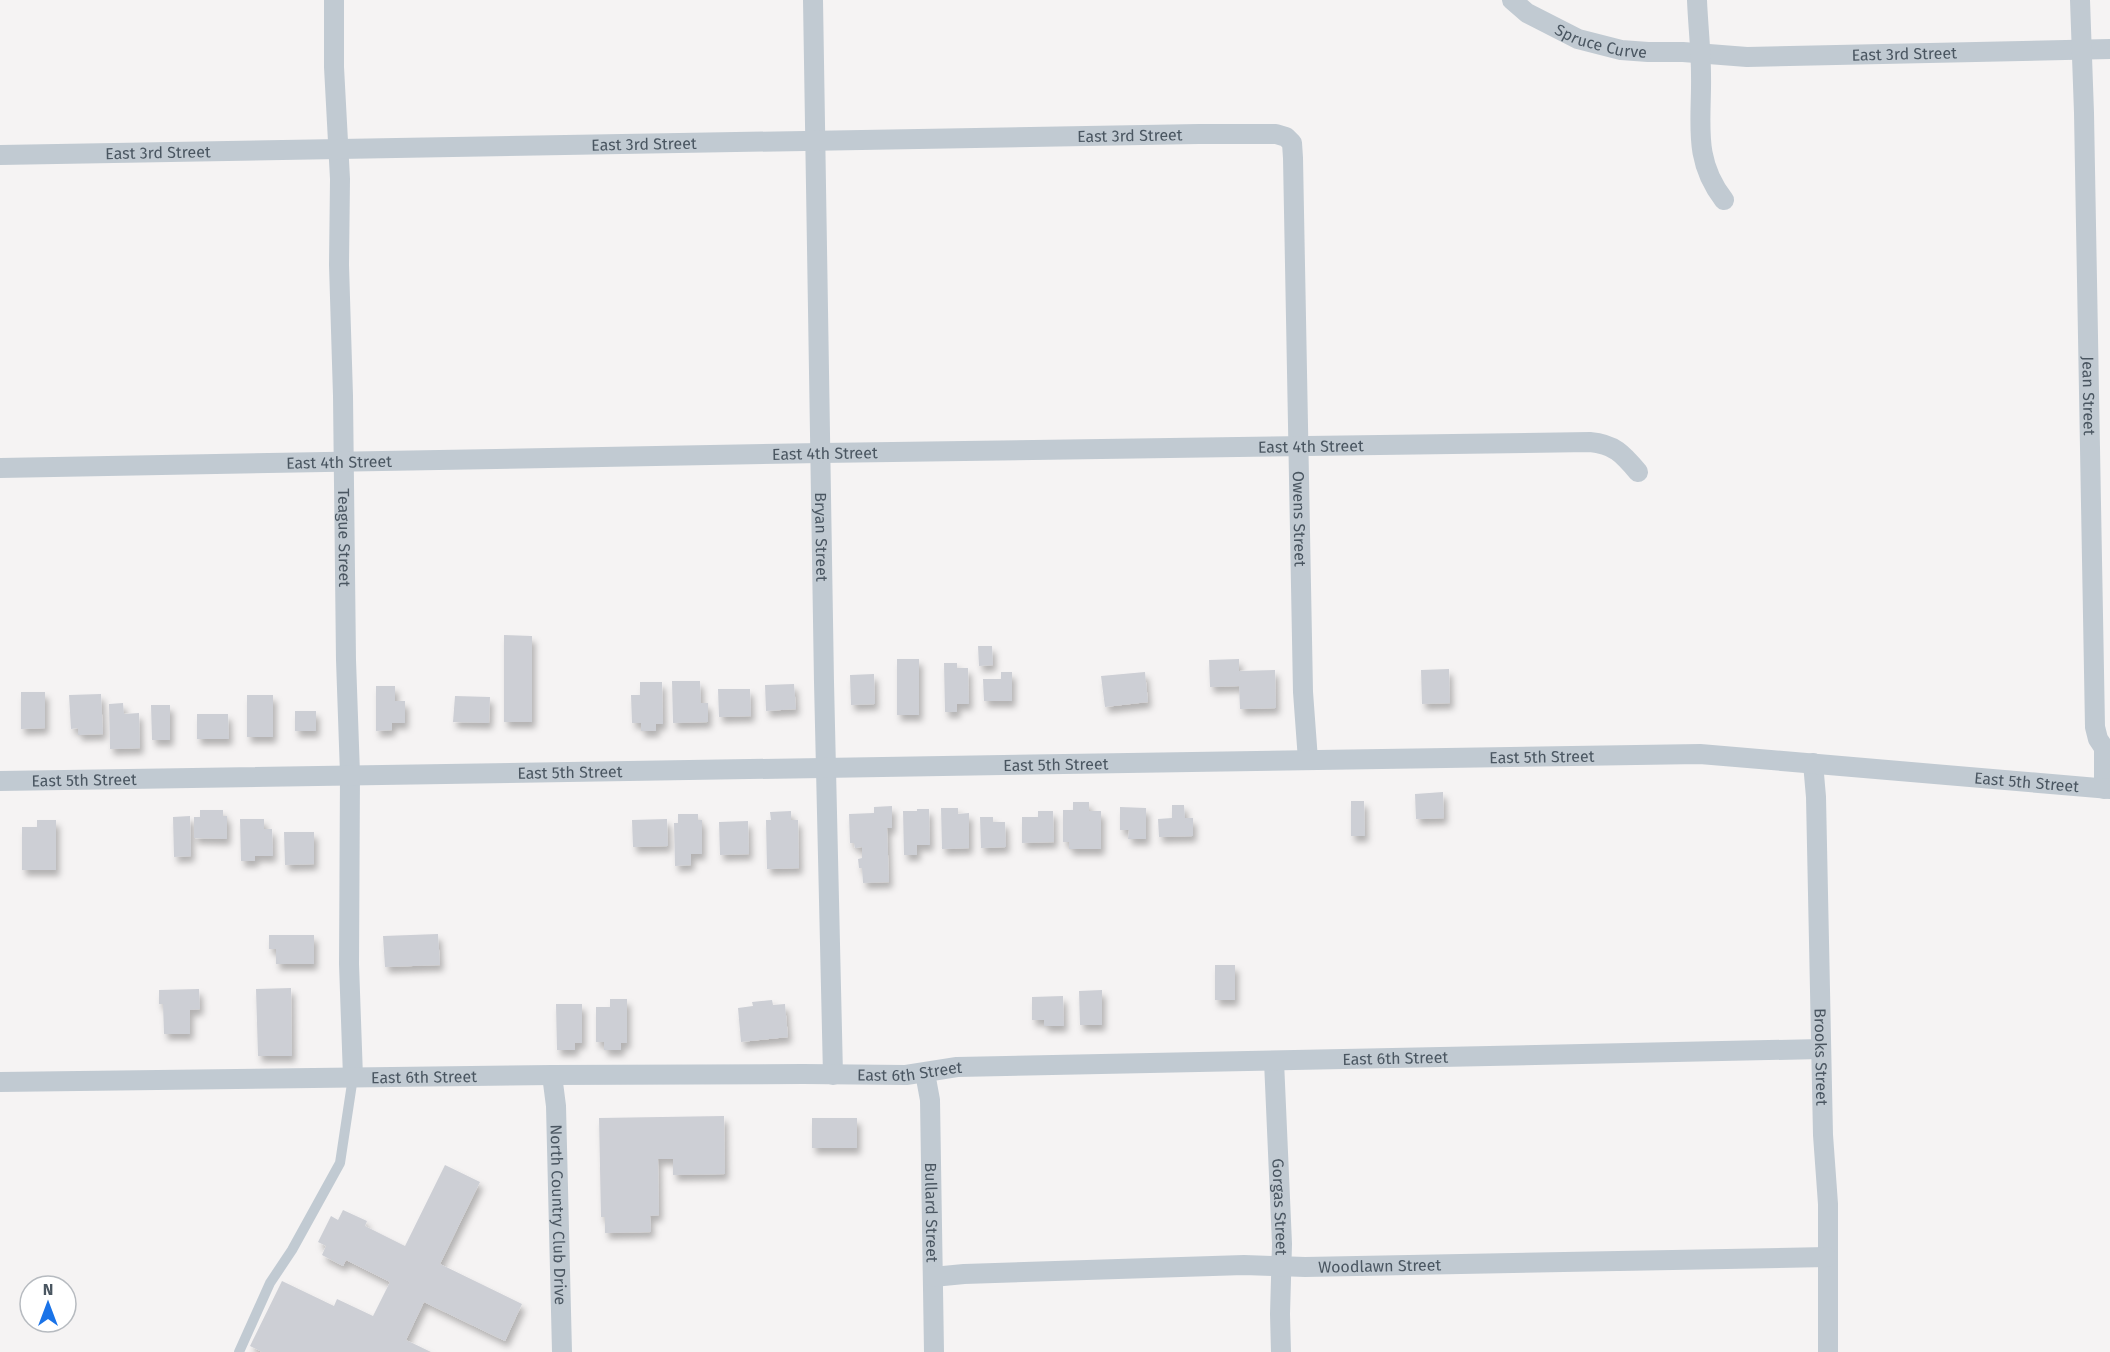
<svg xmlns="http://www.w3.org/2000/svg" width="2110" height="1352" font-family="'Fira Sans',sans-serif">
<defs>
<filter id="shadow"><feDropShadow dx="3.5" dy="6" stdDeviation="3" flood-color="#0004"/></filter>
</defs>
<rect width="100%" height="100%" fill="#f5f3f3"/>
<path fill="#cdcfd5" filter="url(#shadow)" d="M504,635L532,636V722H504Z
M978,646H992L993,665L979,666Z
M897,659H919V715H897Z
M1239,659V671L1275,670L1276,708L1240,709L1239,686L1210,687L1209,660Z
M944,663H957V668H968L969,704H957V712H945Z
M1449,669L1450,703L1422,704L1421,670Z
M1001,672H1012V701H984L983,679H1001Z
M1145,672L1148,702L1105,707L1101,676Z
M874,674L875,704L851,705L850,675Z
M672,681H700L701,703H708V722L673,723Z
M640,682H662L663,724H656V731H641V723H632L631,695H640Z
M794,684L796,709L766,711L765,685Z
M376,686H395V701H405V723H392V730L376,731Z
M718,689H750L751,716L719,717Z
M21,692H45V728L21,729Z
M101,694L103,734L78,735V728L71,729L69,695Z
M247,695H273V737H247Z
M455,696L490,697L489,723L453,722Z
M123,703L124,714L139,713L140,748L110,749L109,704Z
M151,705H170V740H152Z
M295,711H316V731H295Z
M197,714H228L229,739H197Z
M1443,792L1444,818L1416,819L1415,794Z
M1351,801H1364L1365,836H1351Z
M1073,802H1089V811H1101V849H1069V842H1063V810H1073Z
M1172,805H1184L1185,818H1193V836L1159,837L1158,819L1172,818Z
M892,806V828H887L889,882L863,883L862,868H859L858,859L862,858V847L855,848L854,843H850L849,814L874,813V807Z
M1120,807L1146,808V839H1128L1129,830H1120Z
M941,808H958V814L969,813V848L942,849Z
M917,809H929L930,845H917V855H904L903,811H917Z
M200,810H223V816H227V839L194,838V817H200Z
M791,811V820H798L799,868L767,869L766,820H771L770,812Z
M1038,811H1053L1054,842L1022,843V817H1038Z
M678,814H698V820H702V854H691V865L675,866L674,823H678Z
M190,816L191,856L174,857L173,817Z
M980,817H993V822H1005L1006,847L981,848Z
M240,819H264V829H272L273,856H255V861H241Z
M667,819L668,846L633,847L632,820Z
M37,820H56V870H22V827H37Z
M748,821L749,854L720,855L719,822Z
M284,832H314V864L285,865Z
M438,934L440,965L385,967L383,936Z
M269,935H314V964H276V949H269Z
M1215,965H1235V1000H1215Z
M291,988L292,1056H258L256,989Z
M199,989L200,1009L190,1010V1034H164L163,1004H159V990Z
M1102,990V1025H1080L1079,991Z
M1063,996L1064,1026H1044V1020H1032V997Z
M610,999H627V1043H621V1050H604V1042H596V1007H610Z
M772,1000L773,1005L785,1004L788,1037L741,1042L738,1008L753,1006L752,1002Z
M556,1004H582V1043H575V1050H557Z
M724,1116L725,1174L673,1175V1159H658L659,1215L650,1216L651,1232L605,1233V1217H601L599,1118Z
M812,1118H857V1148H812Z
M445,1165L480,1182L440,1264L522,1304L505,1341L424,1302L406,1340L431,1352H262L250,1346L282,1281L334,1306L337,1299L373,1316L390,1282L346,1260L343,1266L322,1255L326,1246L318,1242L331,1216L338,1220L343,1210L367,1221L365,1226L405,1246Z"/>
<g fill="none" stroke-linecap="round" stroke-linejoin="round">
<path stroke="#c1cad2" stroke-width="10" d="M239,1352L270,1283L292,1250L340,1163L353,1077"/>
<g stroke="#c1cad2" stroke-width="20">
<path id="s1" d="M334,0V67L340,179L339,265L343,396L346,660L350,774L349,964L353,1077"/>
<path id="s2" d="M813,0L824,682L833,1075"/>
<path id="s3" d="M1512,0L1527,13L1578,39L1621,50L1648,52H1683L1747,57L2110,49"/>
<path d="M1697,0C1698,25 1701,50 1701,75C1702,122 1692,159 1724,200"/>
<path id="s4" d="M2080,0L2084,113L2095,727L2098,739L2104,748V789"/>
<path id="s5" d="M0,155L1199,134H1276L1286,137L1292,143L1293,158L1303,692L1308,760"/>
<path id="s6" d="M0,468L821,453L1590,442C1614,444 1623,454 1638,472"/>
<path id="s7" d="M1813,763L1816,797L1823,1135L1828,1204V1352"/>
<path id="s8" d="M0,781L1700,754L2110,789"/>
<path id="s9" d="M1274,1061L1282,1244L1280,1314L1281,1352"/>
<path id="s10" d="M925,1073L930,1100L934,1352"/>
<path id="s11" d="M552,1075L556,1106L562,1352"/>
<path id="s12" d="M0,1082L552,1075L803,1074L906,1075L957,1067L1821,1049"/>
<path id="s13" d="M933,1277L964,1274L1244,1265L1305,1267L1827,1257"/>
</g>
</g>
<g text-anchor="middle" stroke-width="5" stroke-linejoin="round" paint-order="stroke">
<g font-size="16" fill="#4a5661" stroke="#fff">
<text dy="6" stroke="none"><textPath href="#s3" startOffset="100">Spruce Curve</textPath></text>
<text dy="6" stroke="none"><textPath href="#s3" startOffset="405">East 3rd Street</textPath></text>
<text dy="6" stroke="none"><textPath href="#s5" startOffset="1130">East 3rd Street</textPath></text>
<text dy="6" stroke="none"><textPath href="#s5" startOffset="644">East 3rd Street</textPath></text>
<text dy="6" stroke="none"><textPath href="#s5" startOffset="158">East 3rd Street</textPath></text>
<text dy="6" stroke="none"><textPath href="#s4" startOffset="396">Jean Street</textPath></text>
<text dy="6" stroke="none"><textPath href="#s6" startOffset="1311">East 4th Street</textPath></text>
<text dy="6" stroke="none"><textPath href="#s6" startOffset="825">East 4th Street</textPath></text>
<text dy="6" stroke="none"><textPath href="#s6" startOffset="339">East 4th Street</textPath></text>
<text dy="6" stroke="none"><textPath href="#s5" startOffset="1671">Owens Street</textPath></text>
<text dy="6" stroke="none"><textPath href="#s2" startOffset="537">Bryan Street</textPath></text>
<text dy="6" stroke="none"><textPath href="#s1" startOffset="538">Teague Street</textPath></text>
<text dy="6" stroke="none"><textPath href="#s8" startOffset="1542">East 5th Street</textPath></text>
<text dy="6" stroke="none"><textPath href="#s8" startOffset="1056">East 5th Street</textPath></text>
<text dy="6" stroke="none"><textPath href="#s8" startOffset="570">East 5th Street</textPath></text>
<text dy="6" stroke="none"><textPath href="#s8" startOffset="84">East 5th Street</textPath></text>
<text dy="6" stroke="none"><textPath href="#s8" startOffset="2028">East 5th Street</textPath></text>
<text dy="6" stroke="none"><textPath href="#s7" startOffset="294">Brooks Street</textPath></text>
<text dy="6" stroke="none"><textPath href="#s12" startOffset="1396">East 6th Street</textPath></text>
<text dy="6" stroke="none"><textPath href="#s12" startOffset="910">East 6th Street</textPath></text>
<text dy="6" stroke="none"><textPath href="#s12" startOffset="424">East 6th Street</textPath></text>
<text dy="6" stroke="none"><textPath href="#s9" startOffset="146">Gorgas Street</textPath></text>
<text dy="6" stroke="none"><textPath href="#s10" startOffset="140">Bullard Street</textPath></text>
<text dy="6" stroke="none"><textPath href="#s11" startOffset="140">North Country Club Drive</textPath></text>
<text dy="6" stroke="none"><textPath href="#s13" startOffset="447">Woodlawn Street</textPath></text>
</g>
</g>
<g transform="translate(48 1304)"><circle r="28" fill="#ffffff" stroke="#b7bbc0" stroke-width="1.5"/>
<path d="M0-4.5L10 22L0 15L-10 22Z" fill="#1a73e8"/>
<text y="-9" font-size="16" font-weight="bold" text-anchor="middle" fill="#4a5661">N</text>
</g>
</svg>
